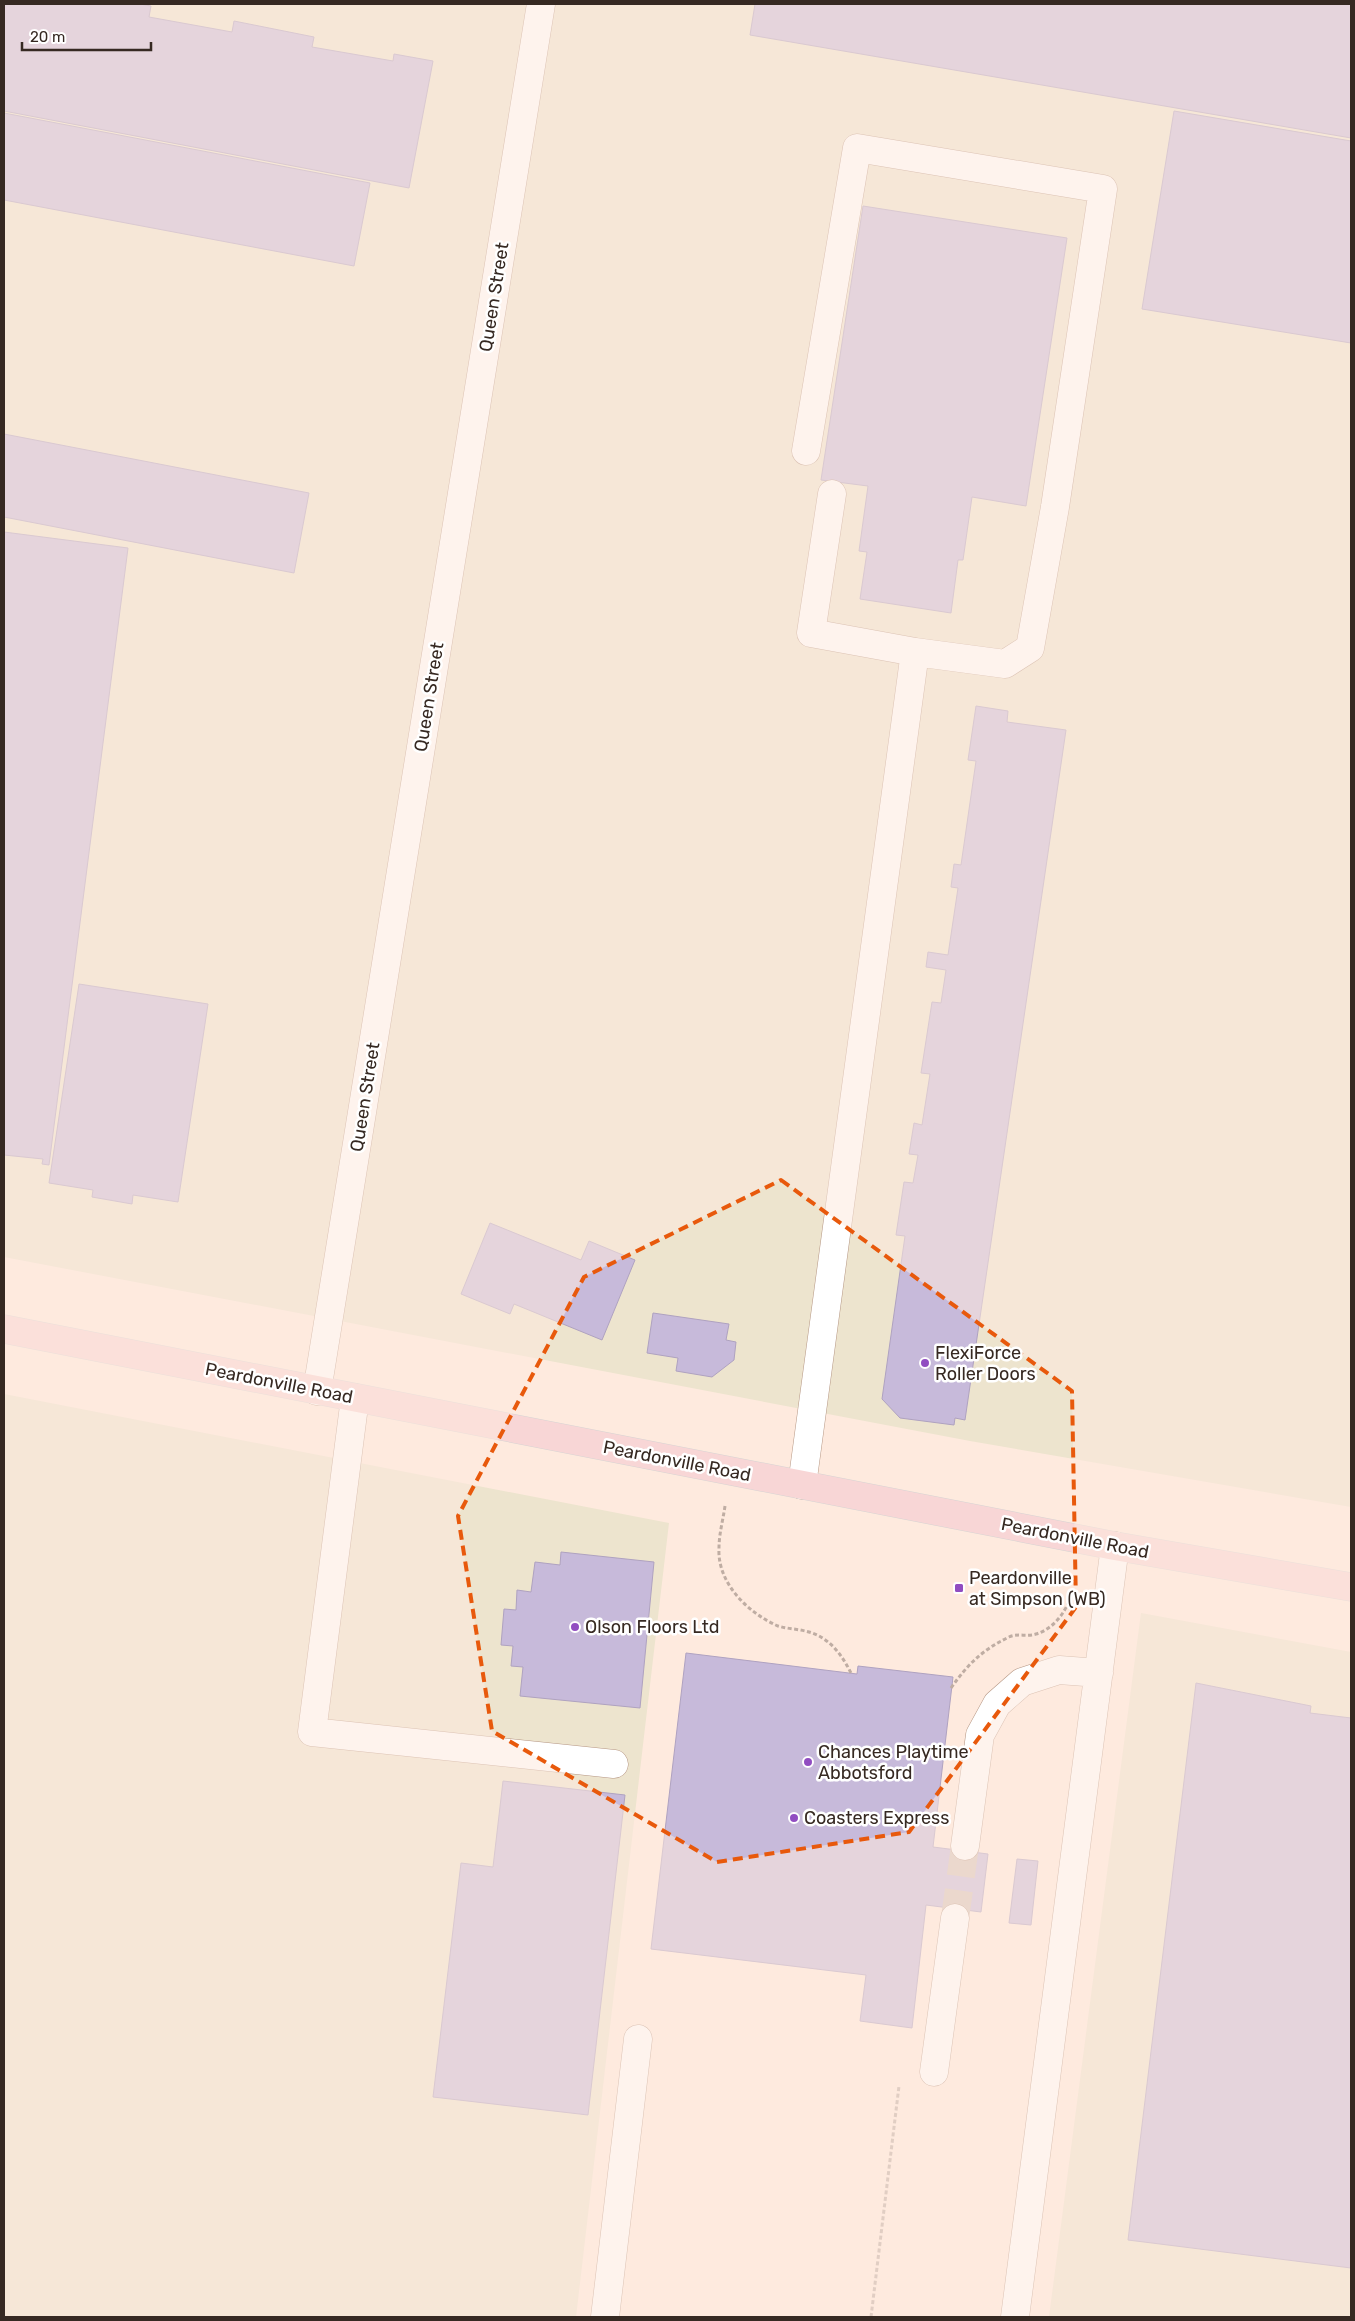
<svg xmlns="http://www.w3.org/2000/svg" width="1355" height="2321" font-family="Rubik,sans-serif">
<rect width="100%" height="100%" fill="#feeade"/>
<path fill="#ede4ce" d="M4,4H1351V1507L970,1441L4,1257Z
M4,1394L669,1523L576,2317H4Z
M1141,1613L1351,1652V2317H1049Z"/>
<path fill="#c7bada" stroke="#afa2c0" d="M4,4H140L151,6L149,17L232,32L234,21L314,37L312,47L393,61L394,54L433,61L409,188L4,111Z
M755,4H1351V138L750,35Z
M1174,111L1351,141V343L1142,309Z
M4,113L370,183L354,266L4,200Z
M863,206L1067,238L1026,506L972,497L963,560H958L951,613L860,599L867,552L859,551L868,486L821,480Z
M4,434L309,493L294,573L4,517Z
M4,532L128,548L49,1165L42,1164L43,1159L4,1155Z
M976,706L1008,711L1007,722L1066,730L965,1420L955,1418L954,1425L900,1418L882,1399L905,1236L896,1235L904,1182L913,1183L918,1155L909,1154L914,1123L922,1125L930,1074L921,1073L932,1002L941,1003L946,970L926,967L928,952L948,955L958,888L951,887L954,864L961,865L976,761L968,760Z
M79,984L208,1004L178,1202L133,1195L132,1204L92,1197L93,1190L49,1183Z
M490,1223L581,1260L589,1241L635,1260L602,1340L514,1304L510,1314L461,1294Z
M653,1313L729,1324L726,1340L736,1342L734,1360L712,1377L676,1371L678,1358L647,1353Z
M561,1552L654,1562L640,1708L520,1696L523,1667L511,1666L513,1646L501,1645L504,1609L516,1610L517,1590L531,1592L535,1562L560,1565Z
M686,1653L857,1674L858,1666L953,1677L933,1847L988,1854L981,1912L926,1905L912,2028L860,2021L866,1975L651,1949Z
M1196,1683L1311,1706L1310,1713L1351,1718V2268L1128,2240Z
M503,1781L625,1795L588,2115L433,2097L461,1863L493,1867Z
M1017,1859L1038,1861L1031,1925L1009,1923Z"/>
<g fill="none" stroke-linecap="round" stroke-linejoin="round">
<path stroke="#d6c3b8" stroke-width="28" stroke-dasharray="28 14" stroke-linecap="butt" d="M955,1918L965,1846"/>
<defs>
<path id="minor" d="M832,494L811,633L915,652
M317,1391L541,4
M355,1398L312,1732L614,1764
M802,1485L915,652L1005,664L1030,648L1055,507L1103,189L857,148L806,451
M965,1846L980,1735L997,1704L1022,1682L1059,1670L1099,1673
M934,2072L955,1918
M605,2317L638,2039
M1015,2317L1115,1546"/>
<path id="major" d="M4,1329L1115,1546L1351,1587"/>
</defs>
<use href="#minor" stroke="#b59683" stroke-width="29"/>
<use href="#major" stroke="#d7d4d3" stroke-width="29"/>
<path stroke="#bfada3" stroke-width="3" stroke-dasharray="4 2.5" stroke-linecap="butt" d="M725,1506C723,1520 719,1534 719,1548C717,1583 748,1613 778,1626C788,1629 799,1629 809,1632C830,1638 842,1655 851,1673
M951,1688C968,1664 982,1650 1009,1637C1017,1633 1027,1637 1036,1634C1053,1629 1064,1614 1070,1599
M871,2317L899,2086"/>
<use href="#minor" stroke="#fff" stroke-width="28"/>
<use href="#major" stroke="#f8d6d6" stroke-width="28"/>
</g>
<path d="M0 0H1355V2321H0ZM781,1180L1072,1391L1076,1607L909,1832L717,1862L492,1731L458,1516L584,1277Z" fill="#feeade" fill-opacity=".55" fill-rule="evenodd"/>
<path fill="none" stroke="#e8590c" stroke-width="4" stroke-dasharray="10 6" stroke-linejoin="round" d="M781,1180L1072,1391L1076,1607L909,1832L717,1862L492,1731L458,1516L584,1277Z"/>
<g fill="#914dc1" stroke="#fff" stroke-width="2">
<circle cx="925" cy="1363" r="5"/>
<rect x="954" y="1583" width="10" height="10" rx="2.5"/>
<circle cx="575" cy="1627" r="5"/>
<circle cx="808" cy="1762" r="5"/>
<circle cx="794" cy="1818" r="5"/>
</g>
<g text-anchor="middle" stroke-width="5" stroke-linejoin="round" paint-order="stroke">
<g font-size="18" fill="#362922" stroke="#fff">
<text transform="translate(494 297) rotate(-81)" y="6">Queen Street</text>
<text transform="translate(429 697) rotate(-81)" y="6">Queen Street</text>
<text transform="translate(365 1097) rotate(-81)" y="6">Queen Street</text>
<text transform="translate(279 1383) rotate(11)" y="6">Peardonville Road</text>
<text transform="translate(677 1461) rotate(11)" y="6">Peardonville Road</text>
<text transform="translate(1075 1538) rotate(11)" y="6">Peardonville Road</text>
</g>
<g font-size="18" fill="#362922" stroke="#fff" text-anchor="start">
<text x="935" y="1359">FlexiForce<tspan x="935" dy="21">Roller Doors</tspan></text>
<text x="969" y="1584">Peardonville<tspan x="969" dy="21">at Simpson (WB)</tspan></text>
<text x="585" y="1633">Olson Floors Ltd</text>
<text x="818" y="1758">Chances Playtime<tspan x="818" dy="21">Abbotsford</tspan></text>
<text x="804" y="1824">Coasters Express</text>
</g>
</g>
<rect width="1355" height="2321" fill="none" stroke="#362922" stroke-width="10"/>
<path d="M22 42v8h129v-8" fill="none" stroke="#362922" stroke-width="2.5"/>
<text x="30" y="42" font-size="15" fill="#362922" stroke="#ffffff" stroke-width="4" paint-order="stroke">20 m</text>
</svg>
